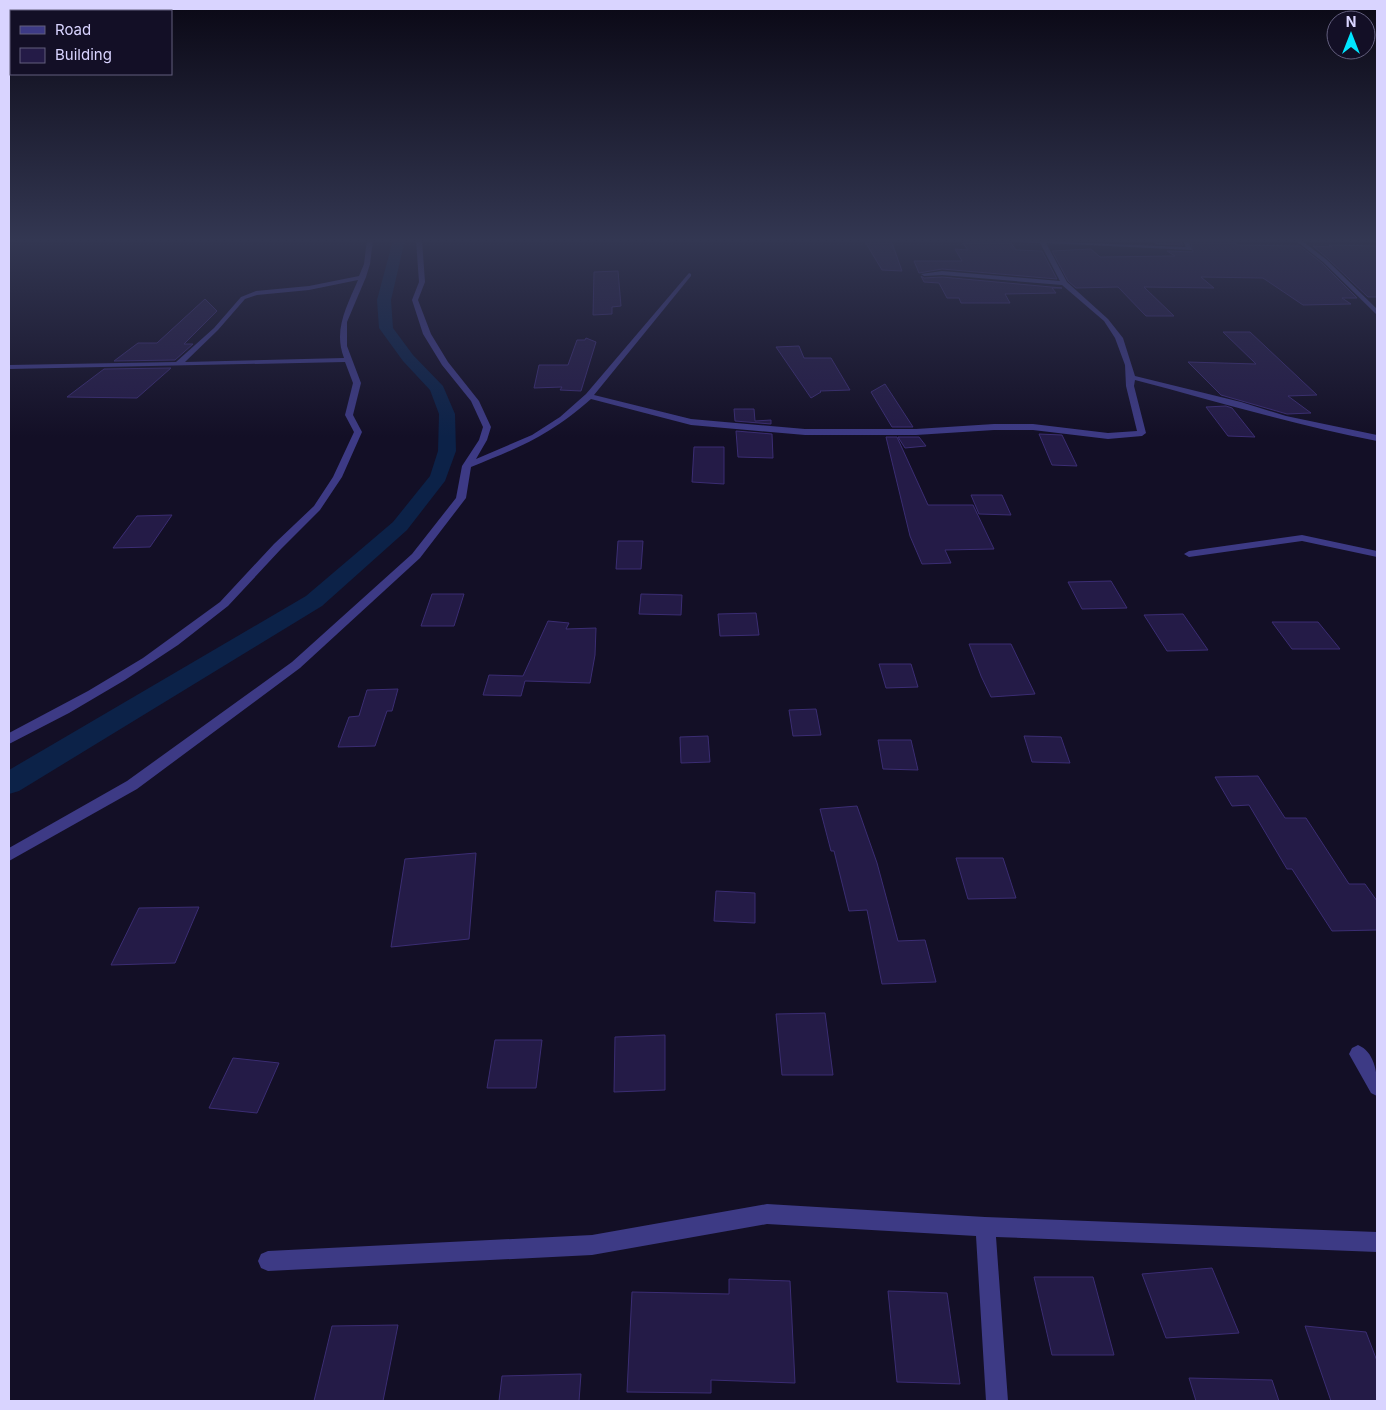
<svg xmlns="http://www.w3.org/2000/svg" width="1386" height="1410" font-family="Inter,sans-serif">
<rect width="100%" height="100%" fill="#130f26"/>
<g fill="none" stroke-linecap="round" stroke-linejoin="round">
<path fill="#0c2248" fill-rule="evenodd" d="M393,240H405L391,300L393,328L413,355L443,386L455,414L456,451L445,481L407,530L322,606L19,791L9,794V770L306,596L393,522L430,476L438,451L439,414L430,390L403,361L379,328L377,300Z"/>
</g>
<path fill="#241b47" stroke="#3b2d73" d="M864,240H891L902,271L882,270Z
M1151,240H1180L1183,245L1157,244Z
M1190,240L1232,241L1237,245L1300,246L1322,263L1357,298H1342L1351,304L1303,305L1263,278L1201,277L1214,288L1144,287L1174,316H1146L1118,287L1076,288L1068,281L1052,251L1091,249L1100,257L1175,256L1167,251L1193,252Z
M963,243H1011L1016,250L1042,251L1057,279L942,269L919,273L914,261H962L955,249L968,250Z
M1329,245L1377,246V297H1368L1328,259L1313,246L1332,247Z
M618,271L621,306L612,307V314L593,315L594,272Z
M921,276L924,278L942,277L1062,288H1052L1056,293L1005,294L1010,303H961L959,298H947L939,283L924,282Z
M205,299L217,311L184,344H193L175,360L114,361L138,343H157Z
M1223,332H1250L1317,395L1288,396L1311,413L1287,414L1221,395L1188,362L1256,364Z
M586,338L596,342L581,391L560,390L562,387L534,388L539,365H568L577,340H585Z
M799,346L804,358H831L850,390L820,391L821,392L811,398L776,347Z
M171,368L137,398L67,397L104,369Z
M885,384L913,427H892L871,392Z
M1226,406L1232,408L1255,437L1228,436L1206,407Z
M734,409H754L755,421L771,420V424L735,421Z
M736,431L772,434L773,458L738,457Z
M1039,434L1062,435L1077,466L1052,465Z
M886,437H897L928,505H973L994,549L945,550L951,563L922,564L910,536Z
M898,437H919L926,446L905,448Z
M694,447H724V484L692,482Z
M971,495H1002L1011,515L979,514Z
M172,515L150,547L113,548L137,516Z
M618,541H643L641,569H616Z
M1111,581L1127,608L1082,609L1068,582Z
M432,594H464L454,626H421Z
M641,594L682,595L681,615L639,614Z
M756,613L759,635L720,636L718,614Z
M1183,614L1208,650L1167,651L1144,615Z
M548,621L569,623L566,629L596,628L595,655L590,683L525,681L521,696L483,695L489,675L523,676Z
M1272,622H1318L1340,649H1292Z
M969,644H1011L1035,694L991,697L981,676Z
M879,664H911L918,687L886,688Z
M398,689L392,711H387L375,746L338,747L349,717L359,716L367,690Z
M816,709L821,735L793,736L789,710Z
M708,736L710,762L681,763L680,737Z
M1024,736L1061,737L1070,763L1032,762Z
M878,740H911L918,770L883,769Z
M1258,776L1285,818H1306L1349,884H1365L1377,901V930L1332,931L1292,869H1287L1249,805L1232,806L1215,777Z
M857,806L877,863L898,941L925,940L936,982L882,984L867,910L849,911L834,851H831L820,809Z
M476,853L469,939L391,947L405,859Z
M956,858H1003L1016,898L968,899Z
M716,891L755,893V923L714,921Z
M199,907L175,963L111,965L139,908Z
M825,1013L833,1075H782L776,1014Z
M665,1035V1090L614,1092L615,1037Z
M495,1040H542L536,1088H487Z
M233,1058L279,1063L257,1113L209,1108Z
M1212,1268L1239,1333L1166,1338L1142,1274Z
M1034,1277H1093L1114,1355H1052Z
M729,1279L790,1281L795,1383L711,1380V1393L627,1392L632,1292L729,1294Z
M888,1291L947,1293L960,1384L897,1382Z
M398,1325L383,1401H314L332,1326Z
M1305,1326L1366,1332L1377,1361V1401H1331Z
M581,1374L579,1401H499L502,1376Z
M1189,1378L1272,1380L1279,1401H1196Z"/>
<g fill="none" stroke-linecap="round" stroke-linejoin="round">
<path fill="#3d3a85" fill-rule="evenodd" d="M367,240H373L370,264L366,277L347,322V346L361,383L353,415L362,432L342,477L320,510L281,549L228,606L178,645L125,680L69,713L9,744V733L88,691L143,658L220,602L274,544L314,506L333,477L354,432L345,415L353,383L345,362L9,369V365L176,362L214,328L241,297L256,291L309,286L359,276L364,264ZM358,280C347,306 333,330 344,358L185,362L218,330L245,299L257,295L309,290Z
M416,240H422L425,282L418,300L431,334L448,362L479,401L491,427L487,440L476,459L532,435L560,417L586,394L689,273L691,274V276L594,395L691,419L805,429H916L994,424H1033L1108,433L1137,431L1126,386L1125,365L1115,338L1104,321L1062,285L942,275L924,276L921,274L942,271L1060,281L1040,243L1013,242L1010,240L1186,247L1182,240H1188L1192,250L1046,243L1067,282L1108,319L1123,338L1135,376L1241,402L1286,416L1377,435V441C1295,425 1215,401 1135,380L1134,386L1146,433L1142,436L1108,439L1033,430H994L916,435H805L691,425L591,399C550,435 521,447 471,467L466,498L420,558L300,668L137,789L9,861V848L127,781L292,662L412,554L456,498L462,466L479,440L483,427L471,401L442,365L423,334L412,300L419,282Z
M1295,240H1301L1327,260L1377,309V315L1323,262Z
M1302,535L1377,551V557L1302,541L1189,557L1184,554L1189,551Z
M1358,1045C1377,1053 1378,1079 1377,1096L1371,1093L1349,1054L1352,1048Z
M767,1204L985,1217L1377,1232V1252L996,1237L1008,1401H986L976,1236L767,1224L592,1255L268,1271L261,1268L258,1261L261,1254L268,1251L592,1235Z"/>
</g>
<linearGradient id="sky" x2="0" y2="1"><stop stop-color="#0a0815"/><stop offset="0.55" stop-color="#333752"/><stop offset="1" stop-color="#333752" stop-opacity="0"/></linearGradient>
<rect width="1386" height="437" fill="url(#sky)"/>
<rect width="1386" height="1410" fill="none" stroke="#d9d4ff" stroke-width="20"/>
<rect x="10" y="10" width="162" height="65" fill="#130f26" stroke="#625e7d"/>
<rect x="20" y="26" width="25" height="8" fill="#3d3a85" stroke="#625e7d"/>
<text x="55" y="35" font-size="15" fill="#d9d4ff">Road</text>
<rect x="20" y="48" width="25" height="15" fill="#241b47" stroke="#625e7d"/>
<text x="55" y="60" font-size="15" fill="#d9d4ff">Building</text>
<g transform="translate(1351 35)"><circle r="24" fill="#130f26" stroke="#625e7d"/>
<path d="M0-4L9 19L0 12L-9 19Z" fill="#00e5ff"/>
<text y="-8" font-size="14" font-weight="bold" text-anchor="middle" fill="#d9d4ff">N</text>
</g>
</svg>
